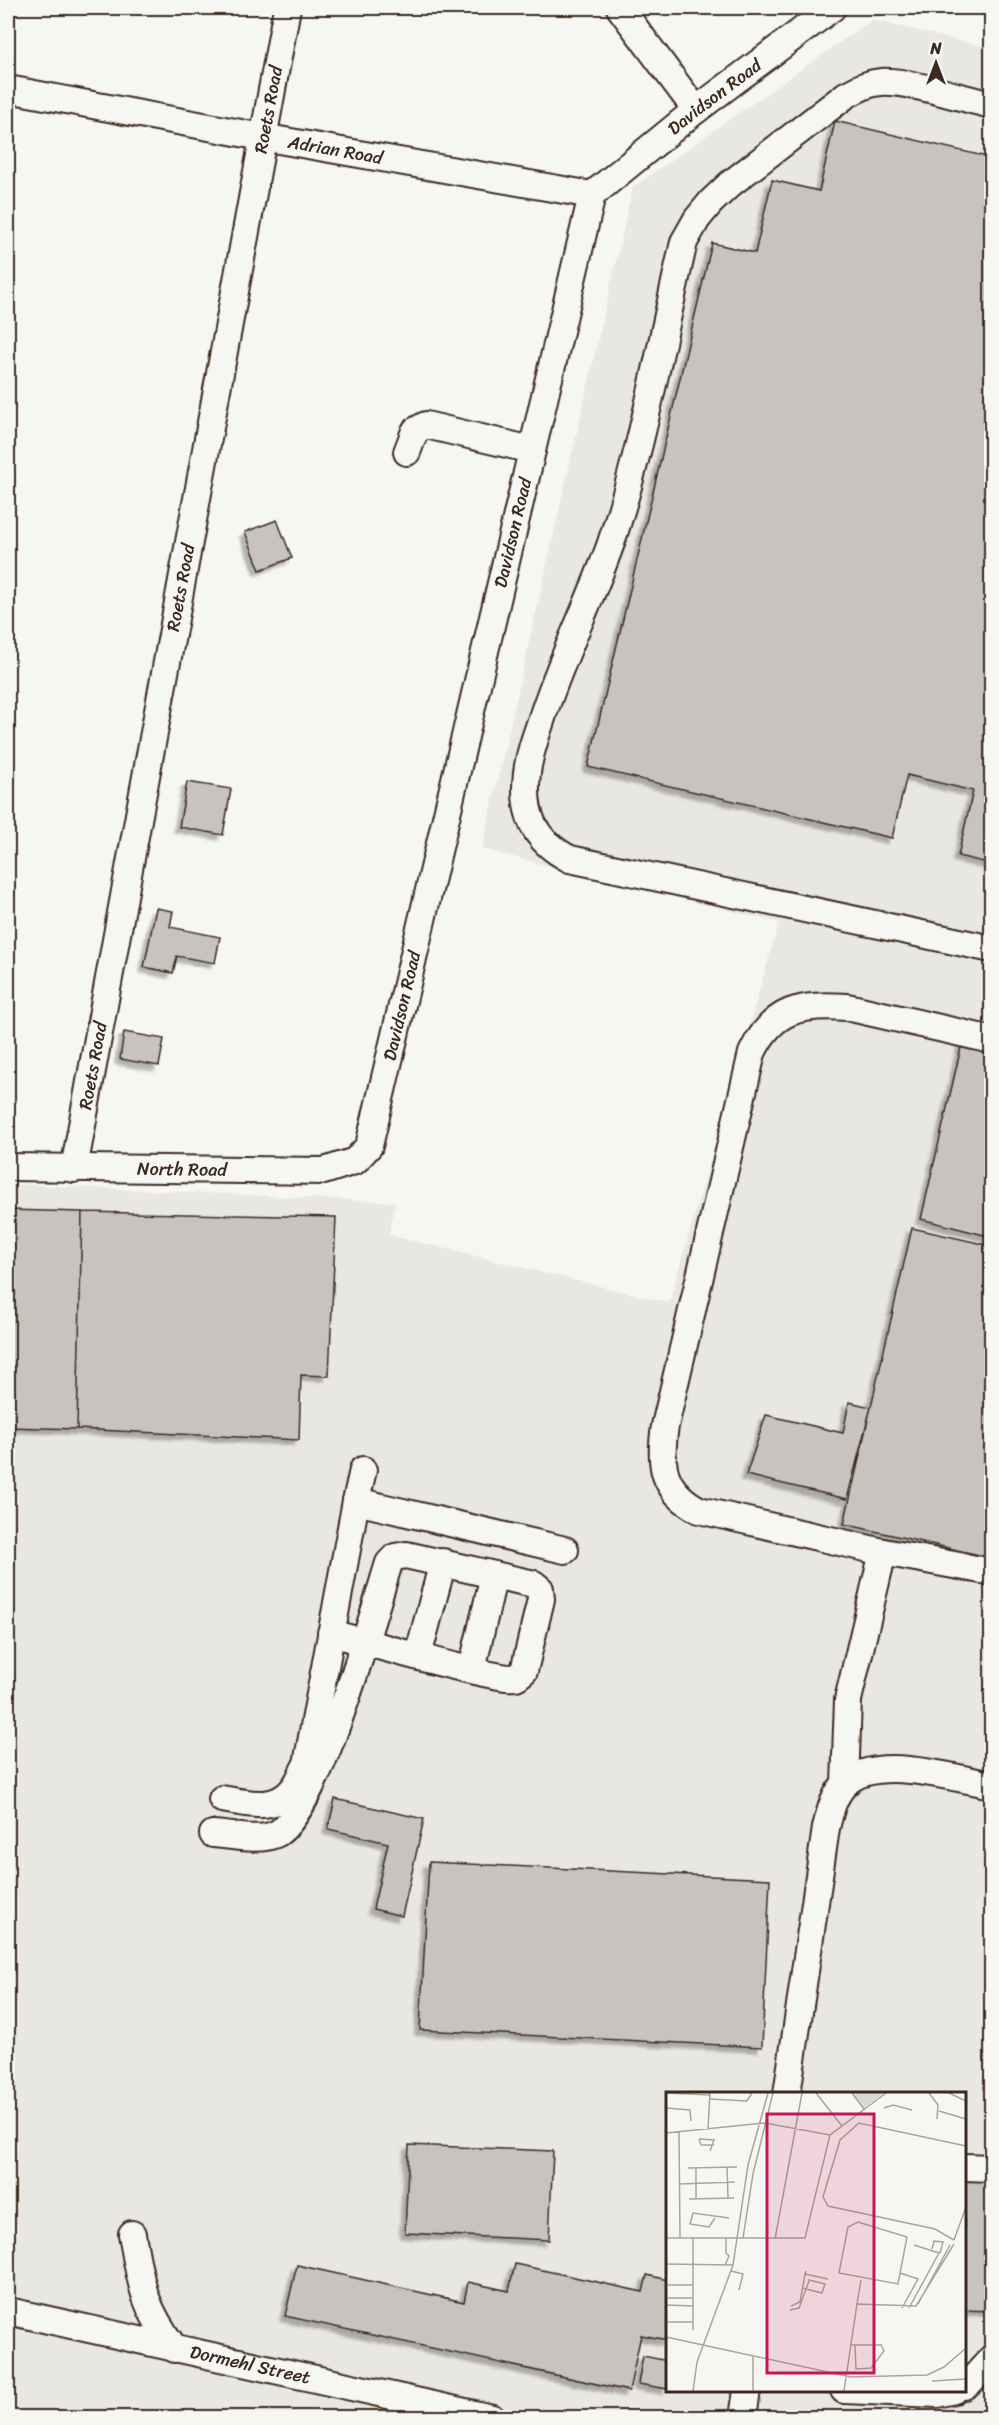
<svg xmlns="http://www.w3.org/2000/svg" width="999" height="2425" font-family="Sriracha,sans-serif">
<defs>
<filter id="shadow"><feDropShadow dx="-5" dy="5" stdDeviation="1.5" flood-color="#0004"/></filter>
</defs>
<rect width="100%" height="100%" fill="#f6f6f2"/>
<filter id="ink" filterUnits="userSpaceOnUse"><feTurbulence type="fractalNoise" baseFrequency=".0167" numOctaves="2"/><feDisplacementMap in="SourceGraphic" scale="12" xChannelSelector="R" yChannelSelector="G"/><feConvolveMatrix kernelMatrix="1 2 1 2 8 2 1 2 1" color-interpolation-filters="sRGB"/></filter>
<g filter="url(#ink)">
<path fill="#e8e7e2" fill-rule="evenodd" d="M872,20L991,48V2417L8,2418V1184L395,1202L389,1235L669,1303L779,923L482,849L633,187ZM668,2094H964V2390H668Z"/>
<path fill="#c8c3be" stroke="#3b2a1e" stroke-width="1.5" filter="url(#shadow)" d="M835,121L992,158V864L958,856L973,791L907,775L892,838L588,767L712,243L755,253L772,180L819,191Z
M277,520L292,558L260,570L245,532Z
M187,782L231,789L223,835L179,827Z
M156,908L173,911L170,927L220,937L215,963L177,956L173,973L144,967Z
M124,1032L164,1039L159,1066L120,1059Z
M963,1039L992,1046V1237L921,1219Z
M8,1210L82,1212L77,1429L8,1427Z
M82,1212L336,1217L329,1376L301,1375L299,1440L77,1429Z
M912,1228L992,1246V1558L844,1524Z
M849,1402L871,1407L847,1499L746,1475L766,1415L843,1433Z
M335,1799L424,1819L402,1916L373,1909L388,1843L328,1829Z
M429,1862L770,1879L762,2047L420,2030Z
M409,2145L553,2151L549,2240L405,2233Z
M964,2180L992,2181V2311L964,2310Z
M515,2264L643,2292L647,2275L668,2280L667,2340L641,2335L629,2391L285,2316L297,2265L464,2302L468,2282L509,2291Z
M643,2356L668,2361V2389L638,2384Z"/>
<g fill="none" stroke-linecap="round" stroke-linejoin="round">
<defs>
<g id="minor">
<path d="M620,8L696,110"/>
<path id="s1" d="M8,89L262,137L592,195"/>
<path d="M992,105C963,99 908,80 881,82C867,83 858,89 846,95L730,184L711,202L697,219L684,242C661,342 643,446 611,543C590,603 560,660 541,721C535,738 529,755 527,773C522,814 534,841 570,859L992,949"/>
<path d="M407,452L415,431L426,425L532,450"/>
<path d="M992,1040L847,1007C801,1004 773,1008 752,1053L665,1426C659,1465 662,1490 699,1510L883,1552L992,1572"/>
<path id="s2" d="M8,1167L324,1171L355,1161L369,1146L592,195L696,110L832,8"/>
<path id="s3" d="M74,1169L287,8"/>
<path d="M363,1470L356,1501L565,1550"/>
<path d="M418,1656L443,1562"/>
<path d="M472,1669L494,1575"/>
<path d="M845,1784L848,1700L883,1552"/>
<path d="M222,1799C247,1803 275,1812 293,1789C299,1782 302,1772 307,1764L356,1501"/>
<path d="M213,1834C231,1835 259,1842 276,1834C318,1813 373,1614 389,1563L395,1557L406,1555L534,1584L540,1589L541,1599L524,1671C521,1673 519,1676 516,1677C501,1682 358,1640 331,1633"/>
<path d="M787,2094L826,1828C830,1812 833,1797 844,1785C873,1753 953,1778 992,1785"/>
<path d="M964,2167L992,2168"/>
<path d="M132,2234C141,2284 143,2306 175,2349"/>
<path id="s4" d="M8,2311L492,2418"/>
<path d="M964,2386L970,2382L992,2358"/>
<path d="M844,2390L937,2394L954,2390"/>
<path d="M743,2418L747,2390"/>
</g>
</defs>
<use href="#minor" stroke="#3b2a1e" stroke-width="30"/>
<use href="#minor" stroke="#f6f6f2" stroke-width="26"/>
</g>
</g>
<g text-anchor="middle" stroke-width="4.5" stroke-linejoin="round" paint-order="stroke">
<g font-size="18" fill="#3b2a1e" stroke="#f6f6f2">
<text dy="6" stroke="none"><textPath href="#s2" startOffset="1503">Davidson Road</textPath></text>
<text dy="6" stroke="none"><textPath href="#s3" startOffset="1077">Roets Road</textPath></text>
<text dy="6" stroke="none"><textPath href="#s1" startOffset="333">Adrian Road</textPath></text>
<text dy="6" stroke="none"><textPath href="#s2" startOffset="999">Davidson Road</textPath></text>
<text dy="6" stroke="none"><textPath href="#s3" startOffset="591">Roets Road</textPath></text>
<text dy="6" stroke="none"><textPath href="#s2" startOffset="513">Davidson Road</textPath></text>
<text dy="6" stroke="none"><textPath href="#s3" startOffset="105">Roets Road</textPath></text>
<text dy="6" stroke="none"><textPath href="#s2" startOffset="174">North Road</textPath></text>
<text dy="6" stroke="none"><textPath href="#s4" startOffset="248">Dormehl Street</textPath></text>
</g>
</g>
<g transform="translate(666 2092)">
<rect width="300" height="300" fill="#f6f6f2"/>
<path d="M187,1H218L198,16Z" fill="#dad9d3"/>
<path fill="none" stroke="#aba49d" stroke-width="1.5" d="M0,1L44,3M150,1L176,34M186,1L198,17M263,1L272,13L271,27M283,1L300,9M44,7L81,9L86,1M0,16L24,18L25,29M218,16L227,13L246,18M273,19L300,27M42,37L44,1M13,40L14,145M0,41L99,31L164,43M33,47L48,48L44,59M33,47L35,53H48M61,75L62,106M22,76L71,75M30,76V106M13,92L69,90M23,107L68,106M49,126L43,135L24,132L27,121L63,126M192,130L241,145L232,192L173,181L182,135ZM0,146H139L164,43L220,1M77,146L87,82L107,1M109,147L136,1M288,148L269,137L162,114L157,105L174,48L193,31L300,54M288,148L300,115M266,157L268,149L277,150L274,161M0,172L67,173M59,173L63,164L60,161V146M65,179L77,182L73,198M140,179L139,182L162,187M234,181L252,187L236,216M2,193H27M2,206H27M191,212L195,188M252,212L284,153M0,213L28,214M125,214L134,210L139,182M243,216L273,161L248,153M124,218L133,216L135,211L137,205L143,189V188L159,192L156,201L140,197L137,196M0,230H27M27,238V145M0,245L185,285L261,283L278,275L300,256M184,253H215L218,259L205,276L190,277L189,253M31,270L67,173L82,73L102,1M266,289L300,287M27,299L31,270M87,299V265M178,299L191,212L250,214L288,152"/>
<path fill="#c2185b" fill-opacity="0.15" stroke="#c2185b" stroke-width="3" d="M101,22H208V281H101Z"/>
<rect width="300" height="300" fill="none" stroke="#3b2a1e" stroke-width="3"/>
</g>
<rect width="999" height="2425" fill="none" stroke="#f6f6f2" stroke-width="30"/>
<rect x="15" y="15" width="969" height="2395" fill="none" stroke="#3b2a1e" stroke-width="2" filter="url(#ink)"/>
<g transform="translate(936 63)" stroke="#f6f6f2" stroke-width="4.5" paint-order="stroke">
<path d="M0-4.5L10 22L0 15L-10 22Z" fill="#3b2a1e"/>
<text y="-9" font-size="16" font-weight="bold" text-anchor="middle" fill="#3b2a1e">N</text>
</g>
</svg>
